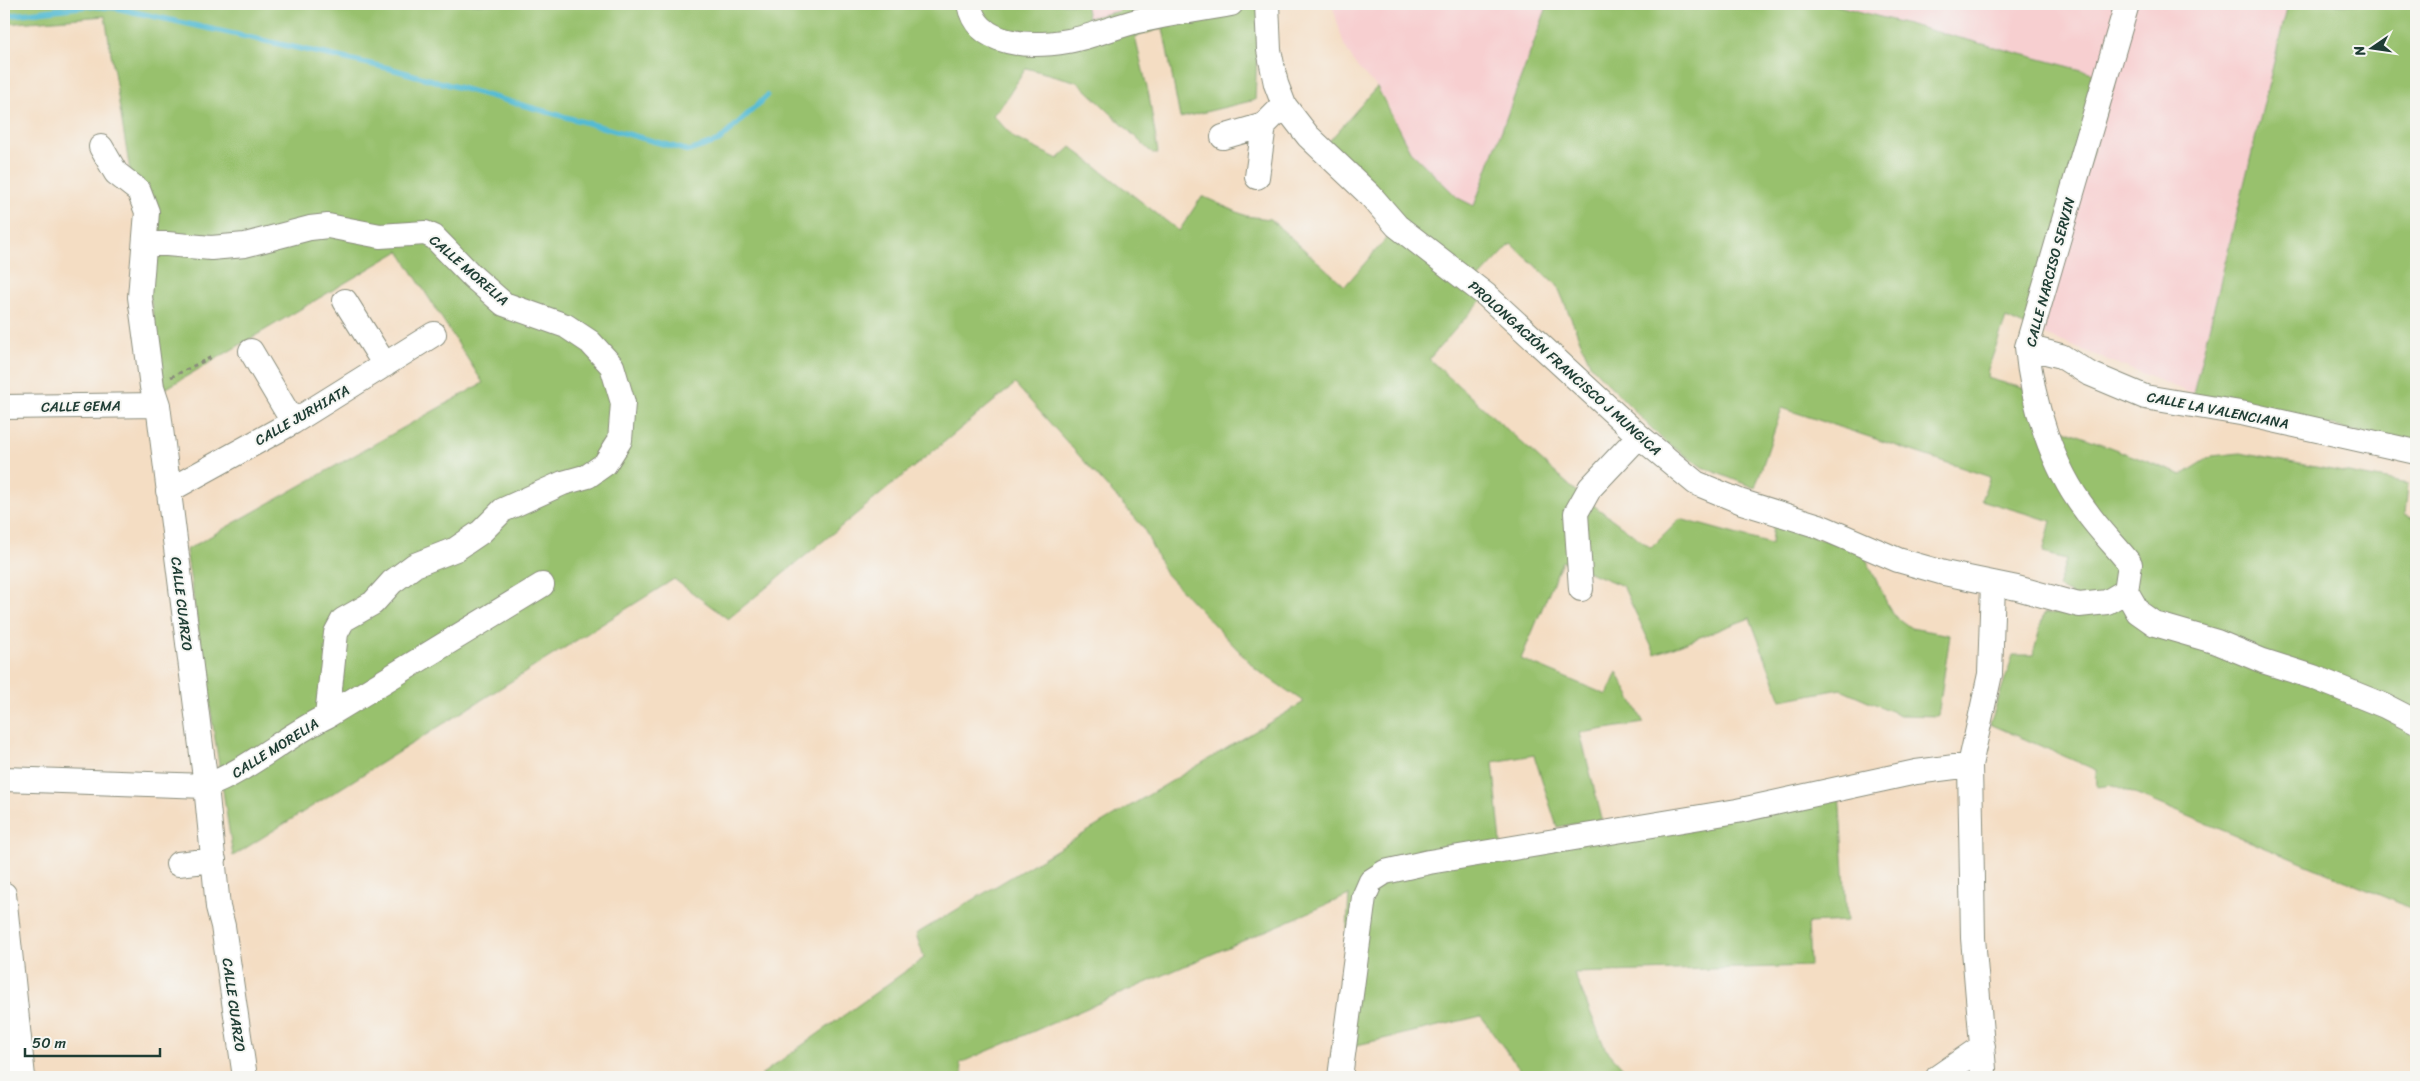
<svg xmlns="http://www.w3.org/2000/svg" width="2420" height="1081" font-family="Sriracha,sans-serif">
<rect width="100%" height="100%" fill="#f6f6f2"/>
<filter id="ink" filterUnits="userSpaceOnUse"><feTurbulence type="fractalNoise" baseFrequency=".02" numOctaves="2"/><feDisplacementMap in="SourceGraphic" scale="10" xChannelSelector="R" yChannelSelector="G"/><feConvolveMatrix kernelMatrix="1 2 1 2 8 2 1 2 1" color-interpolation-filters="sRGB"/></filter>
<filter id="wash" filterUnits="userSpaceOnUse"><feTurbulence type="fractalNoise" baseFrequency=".0096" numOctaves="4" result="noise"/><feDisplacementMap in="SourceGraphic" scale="20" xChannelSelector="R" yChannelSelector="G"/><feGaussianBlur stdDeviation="1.12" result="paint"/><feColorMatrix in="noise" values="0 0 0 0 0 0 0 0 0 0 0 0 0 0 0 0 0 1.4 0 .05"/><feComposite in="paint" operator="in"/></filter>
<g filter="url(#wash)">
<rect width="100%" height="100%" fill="#f4ddc3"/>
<path fill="#f7cfd0" d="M1085,4H1119L1120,11L1088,18Z
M1332,4H1548L1474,206L1458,198L1410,151L1385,99L1377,87L1357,67L1344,45Z
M1831,4H2288L2193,394L2035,331L2116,79Z"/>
<path fill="#98c16d" stroke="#5c7f50" d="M4,4H1085L1088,18L1120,11L1119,4H1259L1255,100L1180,118L1163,28L1135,37L1149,96L1158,153H1152L1078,82L1026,68L1005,101L993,115L1014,138L1058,159L1071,147L1179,231L1202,196L1246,216L1270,219L1345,286L1397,226L1323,148L1377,87L1410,151L1458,198L1474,206L1548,4H1831L2116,79L2035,331L2006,318L1988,369L1987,378L2040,393L2050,424L2182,475L2212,456L2240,453L2408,484L2405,515L2416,519V910L2113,785L2097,787L2096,770L1990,724L2013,655H2033L2044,613L2066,614L2071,594L2058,588L2066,559L2043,553L2051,521L1981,500L1990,477L1782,408L1755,488L1702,467L1664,441L1591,366L1557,285L1511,244L1473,284L1486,295L1429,359L1581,496L1651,548L1680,519L1771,544L1773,524L1863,552L1892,614L1911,628L1950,635L1938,716L1900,715L1841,689L1781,700L1750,618L1655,654L1623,586L1562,561L1521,659L1607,695L1617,672L1644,723L1580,733L1602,819L1557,827L1534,755L1493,762L1502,853L1839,791L1847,921L1808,923L1810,966L1574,973L1605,1048L1631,1077H1525L1481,1016L1340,1049L1349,895L960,1063L963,1077H763L762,1074L924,958L916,934L1304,702L1257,670L1165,573L1143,527L1015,384L728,619L674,579L233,856L186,550L483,383L399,251L165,389L105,16L4,24Z
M2288,4H2416V445L2193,394Z"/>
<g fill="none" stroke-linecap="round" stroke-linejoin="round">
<path stroke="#55bbd3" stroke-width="5.5" d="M4,16L88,6L116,8L388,68L689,151L719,141L767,96"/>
</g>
</g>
<g filter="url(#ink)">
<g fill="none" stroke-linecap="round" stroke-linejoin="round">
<defs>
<path id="minor" d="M969,4C977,48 1033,47 1068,41C1091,37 1114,27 1137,21C1168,14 1200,9 1231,4
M1267,4L1269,50L1276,84L1284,105L1308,136L1370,195L1397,226L1486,295L1639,436L1696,483L1742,502L1819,526L1898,560L1944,573L2017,588L2079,605L2107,602L2126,591L2130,564C2116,546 2099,530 2086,511C2052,467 2032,402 2027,347L2127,4
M1223,137L1264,125L1284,105
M101,147L116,173L139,191L147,212L140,297L152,387L158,405L206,786L218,907L223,926L245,1077
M1257,177L1264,125
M345,301L385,365
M2027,347L2061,356L2088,373L2145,397L2246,414L2416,452
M251,351L293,422
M4,407L158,405
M168,491L293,422L434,334
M1581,589L1576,513L1590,488L1639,436
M2126,591L2138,612L2155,624L2217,642L2263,661L2313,677L2385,706L2416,722
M327,716L542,585
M4,779L206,786C249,770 284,737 327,716L336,633L343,620L373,603L392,582L415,565L456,549L481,532L503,510L563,483L588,476L605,464L620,440L623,403L612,366L590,342L566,326L504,304L472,276L434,237L425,233L380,236L328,226L310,228L245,245L211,248L145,242
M178,864L214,860
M4,894L23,1077
M1340,1077L1364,897L1371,881L1385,872L1429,862L1737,811L1916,772L1970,765
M1938,1077L1983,1046
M1980,1077L1984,1069L1973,938L1970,765L1990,674L1993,584"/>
</defs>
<use href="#minor" stroke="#8a8d7c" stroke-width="26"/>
<path stroke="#8a8d7c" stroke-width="3" stroke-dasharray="4 4" stroke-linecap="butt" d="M171,377L214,356"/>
<use href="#minor" stroke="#fff" stroke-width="24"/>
</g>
</g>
<g text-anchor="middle" stroke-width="4" stroke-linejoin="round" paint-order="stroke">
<g font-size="14" fill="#1f3d34" stroke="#f6f6f2">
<text transform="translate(469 270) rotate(41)" y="5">CALLE MORELIA</text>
<text transform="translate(2050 272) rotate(-75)" y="5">CALLE NARCISO SERVIN</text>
<text transform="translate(1565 368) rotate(42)" y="5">PROLONGACIÓN FRANCISCO J MUNGICA</text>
<text transform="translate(81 406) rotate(-1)" y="5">CALLE GEMA</text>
<text transform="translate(2218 410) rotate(11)" y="5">CALLE LA VALENCIANA</text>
<text transform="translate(302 415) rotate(-30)" y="5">CALLE JURHIATA</text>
<text transform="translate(182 604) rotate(83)" y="5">CALLE CUARZO</text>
<text transform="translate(275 748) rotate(-32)" y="5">CALLE MORELIA</text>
<text transform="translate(234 1005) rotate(82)" y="5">CALLE CUARZO</text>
</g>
</g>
<rect width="2420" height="1081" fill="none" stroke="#f6f6f2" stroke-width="20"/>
<g transform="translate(2372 48) rotate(257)" stroke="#f6f6f2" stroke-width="4" paint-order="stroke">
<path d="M0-4L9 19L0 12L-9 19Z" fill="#1f3d34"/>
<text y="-8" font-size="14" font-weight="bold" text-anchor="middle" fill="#1f3d34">N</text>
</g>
<path d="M25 1048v8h135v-8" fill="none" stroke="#1f3d34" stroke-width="2.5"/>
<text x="32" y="1048" font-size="15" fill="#1f3d34" stroke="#f6f6f2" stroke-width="4" paint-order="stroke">50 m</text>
</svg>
